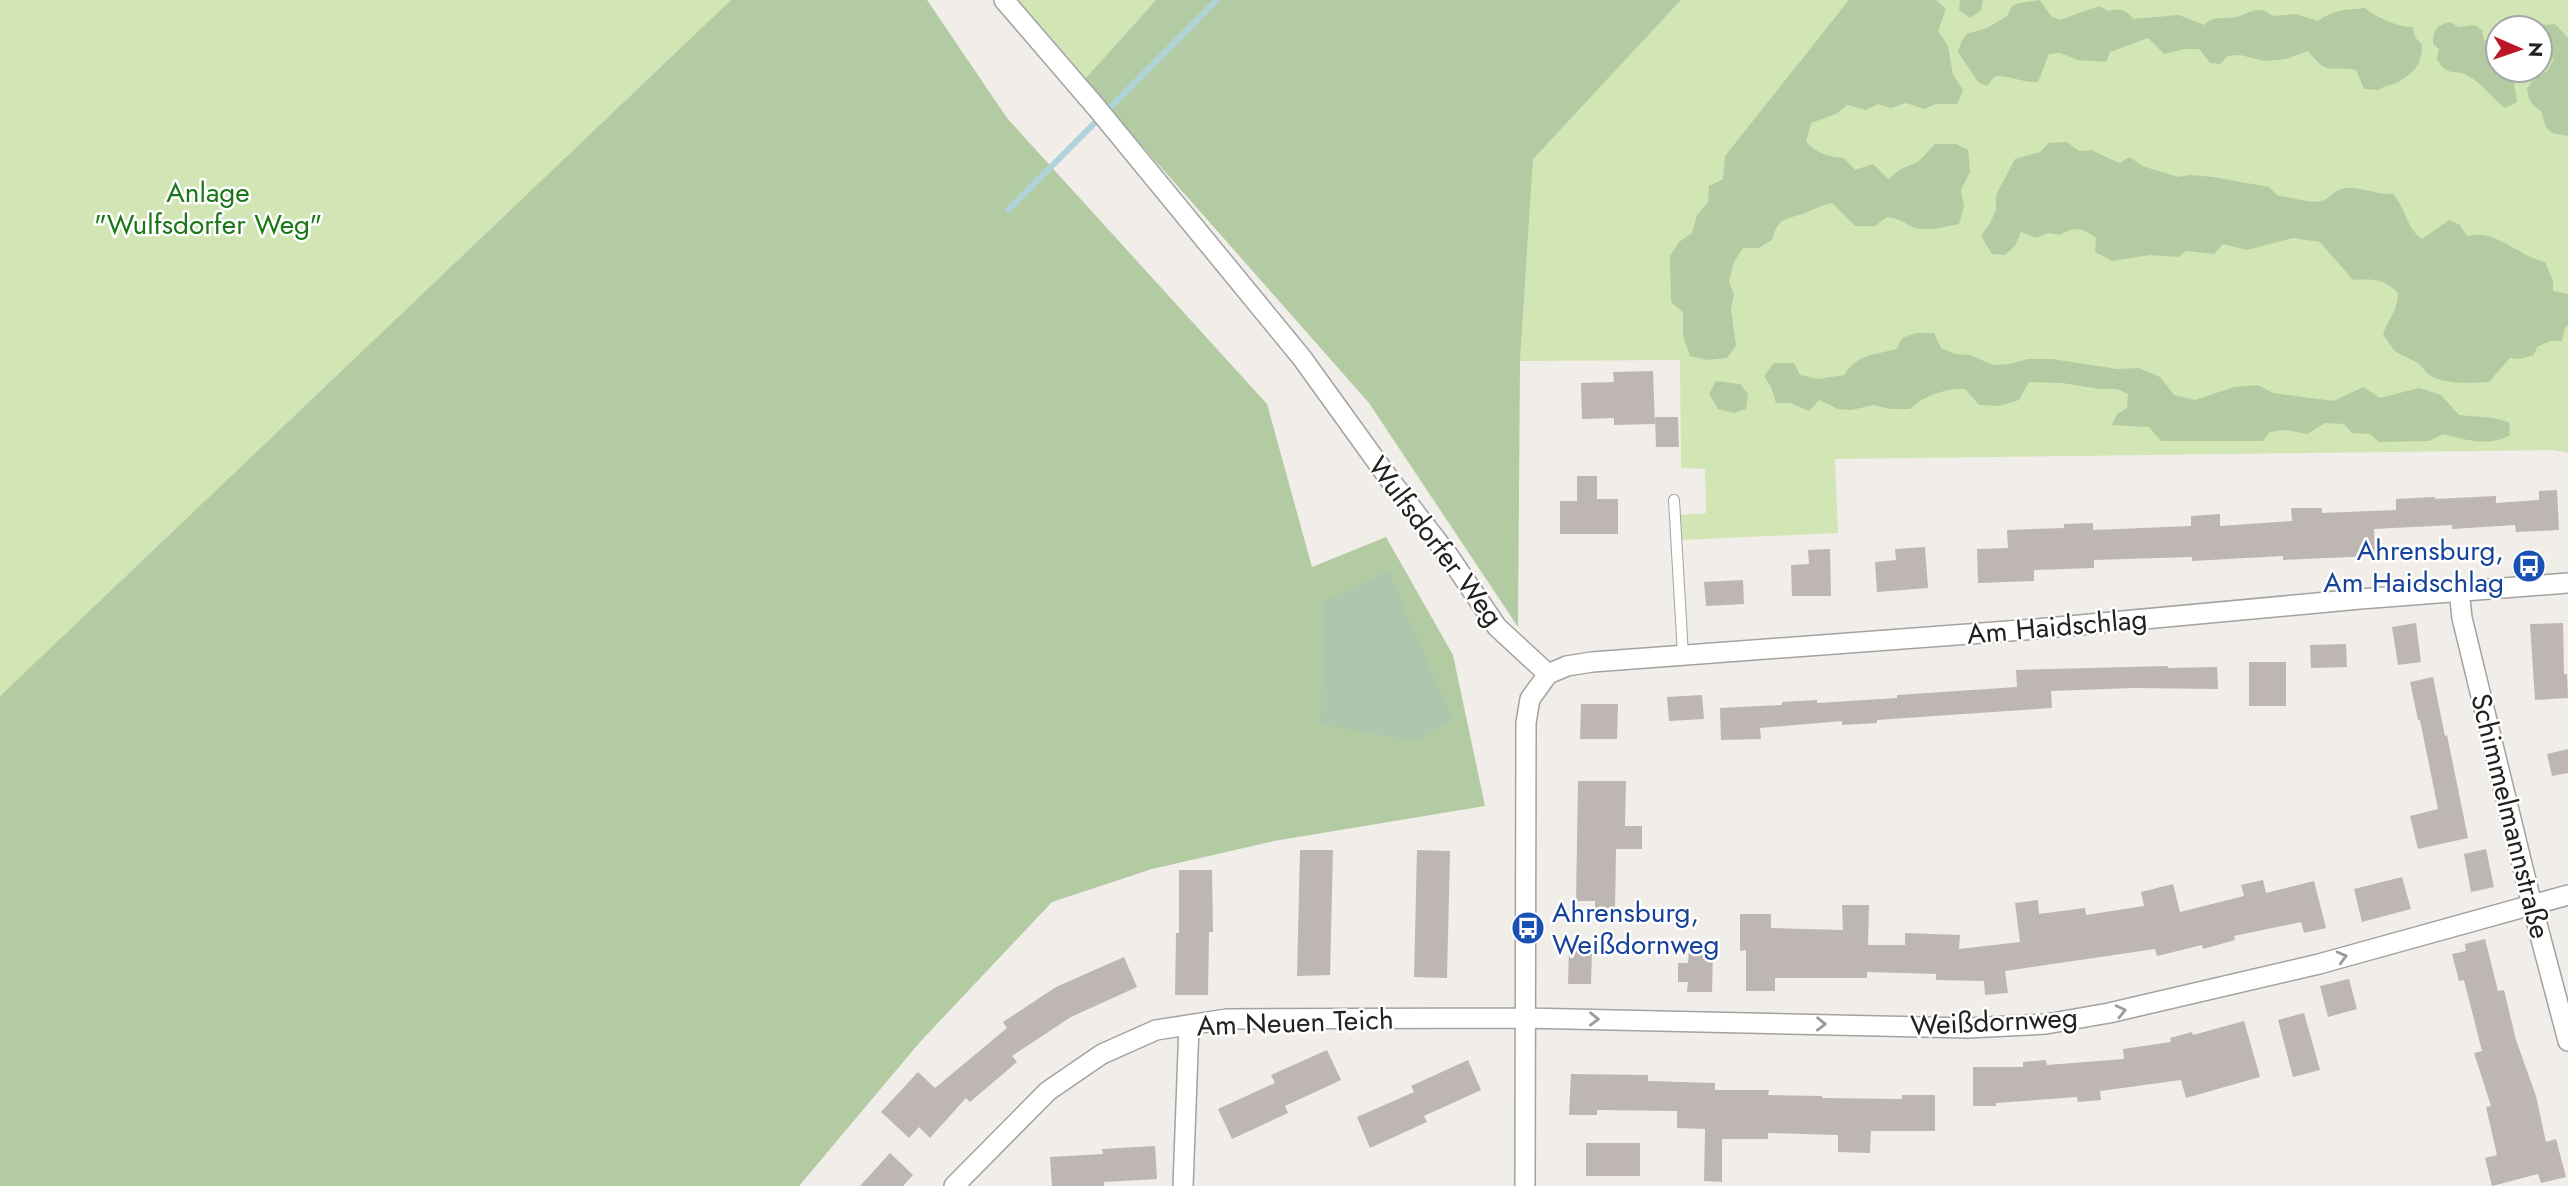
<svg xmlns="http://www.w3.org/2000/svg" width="2568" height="1186" font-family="Jost,sans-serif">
<rect width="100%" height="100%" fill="#f1ede9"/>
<path fill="#d2e5b5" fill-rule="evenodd" d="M0,0H731L0,696Z
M1013,0H1156L1084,80Z
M1681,0H2568V453L2552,450L1835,459L1838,533L1680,540V515L1706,513L1705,469L1681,468L1680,360L1520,361L1533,158ZM2498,28H2540V70H2498Z"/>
<path fill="#b3cba2" d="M731,0H927L1007,118L1267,404L1312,567L1386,537L1453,655L1485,806L1274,841L1152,869L1052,902L920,1042L799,1186H0V696Z
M1156,0H1681L1533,159L1520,361L1518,627L1369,403L1084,80Z
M1849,0H1936L1946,9L1938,31L1948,46L1953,75L1963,90L1957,104H1936L1924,109L1906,103L1891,108L1878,104L1866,110L1847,105L1836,114L1811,123L1806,142C1817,153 1828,157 1844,158L1855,170L1873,164L1888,179L1901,169L1918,162L1935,144H1956L1968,150L1970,172L1961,190L1964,206L1959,224C1945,227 1926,232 1913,227C1901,222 1902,219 1887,217L1875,226H1855L1832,203C1821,205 1815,209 1805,213C1785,220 1778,217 1772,240L1758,248H1743L1734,262L1729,281L1734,295L1731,309L1736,346L1727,358L1707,360L1690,356L1683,336V312L1671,302L1670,256L1679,242L1692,233L1697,215L1708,202L1709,186L1723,179L1725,156Z
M1960,0H1983L1981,10L1970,18L1959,10Z
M2040,0L2051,16L2060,20L2099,6L2108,11C2120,8 2125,9 2133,19L2179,15L2204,25C2214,14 2223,20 2236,17C2243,16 2250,10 2258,10C2264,10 2269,13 2273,16L2296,14L2318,21C2335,9 2345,10 2365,8C2374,17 2401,28 2413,27L2415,37L2422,45C2422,63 2415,72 2400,81C2393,86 2386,84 2379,90L2364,89L2356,70C2330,65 2328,77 2308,51L2286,59L2265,61L2240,55L2227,56L2221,64L2210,63L2199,49H2185L2164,54L2148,38L2110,52L2106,62L2078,60L2060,53L2049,54L2038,82C2022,83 2010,75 1995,76L1987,86L1978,82L1958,52L1961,42L1967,34L1987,28L2007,16L2012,6L2019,3Z
M2451,22L2458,27L2475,25L2482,30L2484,40L2490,45L2498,40V70H2524L2523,76L2514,82L2517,102L2505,108C2492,99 2484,85 2470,77C2456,67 2449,80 2437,59L2439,49L2433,44C2433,30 2436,25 2451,22Z
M2555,24L2568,38V136L2552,133L2546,127L2541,111L2534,106L2529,99L2527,89L2532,81L2547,71L2554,59C2540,51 2541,43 2539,28L2544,25Z
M2067,142L2079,151L2091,150L2119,163L2130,157L2142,166L2178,177L2190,175L2213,177L2269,187L2278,196C2292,197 2310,204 2321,201C2333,198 2333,188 2350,188C2366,188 2378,195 2393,194C2406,208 2406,228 2422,239L2449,220L2460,225L2467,236C2497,229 2517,256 2545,262L2553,281V291L2568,294V325L2565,328L2562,341H2550L2537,347L2534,355L2520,359L2510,358L2489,382C2472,383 2443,385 2428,374C2424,370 2422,365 2416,362C2396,352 2396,355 2383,334C2389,318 2398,310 2398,293C2384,279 2373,279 2353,280L2320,242L2293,238L2247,250L2223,244L2214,254L2186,251L2178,257L2150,255L2112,261L2095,252L2096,238C2083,228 2074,226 2060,235L2048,233L2037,238L2021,232L2015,246L2005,255L1992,254L1981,236L1990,223L1996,210V195L2015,159L2040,152L2049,143Z
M1916,333H1934L1941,348L1955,354L1970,355L1993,365L2010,364L2028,359H2052L2117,369L2139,368L2160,377L2174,395L2195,400L2234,387L2258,385L2273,393L2334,401L2363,387L2380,398L2419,388L2441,395L2459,415L2493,418L2509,422L2510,435C2490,447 2465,440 2443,434L2429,441L2379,442L2370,434L2352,433L2344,424L2325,423L2307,434L2286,430L2270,432L2263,441H2161L2149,427L2112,425L2117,414L2127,408L2128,394L2117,389H2100L2062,383L2029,382L2019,400L1999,406L1979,405L1965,389C1946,388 1924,395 1910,409H1890L1874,405L1851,410L1838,409L1819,400L1809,411L1790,403H1776L1771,387L1764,376L1774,363H1794L1800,375L1818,379L1844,375C1857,354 1874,355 1897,349L1902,338Z
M1716,381L1740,384L1748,394L1746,409L1734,413L1718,409L1709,394Z"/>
<path fill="#acc7ad" d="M1388,571L1452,719L1416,741L1321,724L1323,602Z"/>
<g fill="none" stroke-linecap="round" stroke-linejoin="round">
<path stroke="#aed4d9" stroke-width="6" d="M1008,210L1217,0"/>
</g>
<path fill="#beb6b2" d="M1653,371L1655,424L1614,425V418L1582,419L1581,383L1614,382L1613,372Z
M1655,417H1678L1679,447H1656Z
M1577,476H1597V499H1618V534H1560V501H1577Z
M2557,490L2559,530L2516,532L2515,525L2452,529V525L2374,529L2375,556L2283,560V556L2192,561V557L2094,560V568L2034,570V581L1978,583L1977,549L2008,548L2007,530L2064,528V524L2093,523V530L2191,526V516L2220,514V526L2292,521L2291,508H2322V513L2396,510V499L2435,497V499L2496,496V503L2539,500V491Z
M1925,547L1928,588L1877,592L1875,562L1896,560L1895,549Z
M1830,549L1831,596H1792L1791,565L1809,564L1808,550Z
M1743,580L1744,604L1706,606L1704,582Z
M2416,623L2421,662L2398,665L2392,627Z
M2563,623L2564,674H2567L2568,698L2535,700L2530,624Z
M2346,644L2347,667L2311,668L2310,645Z
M2249,662H2286V706H2249Z
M2168,666V668L2217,667L2218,689L2133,688L2051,691L2052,708L1934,716L1877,720V723L1842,725V721L1760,728L1761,739L1721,740L1720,708L1782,705V702L1817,700V703L1897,698V695L2017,687L2016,670Z
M2433,677L2445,736L2447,735L2468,838L2418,849L2410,816L2438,809L2420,720H2418L2410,682Z
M1702,695L1704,719L1669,721L1667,697Z
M1581,704H1618L1617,739H1580Z
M2568,749V773L2552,776L2547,754Z
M1578,781H1626L1625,826H1642V849H1616L1615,912H1595V901H1576Z
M2486,849L2494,887L2471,892L2464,854Z
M1300,850H1333L1330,975L1297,976Z
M1417,850L1450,851L1447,978L1414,977Z
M1179,870H1212L1213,932H1209L1208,995H1175L1176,933H1179Z
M2402,877L2411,909L2362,922L2354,889Z
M2263,880L2266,893L2314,881L2326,928L2304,933L2301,922L2234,936L2235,940L2203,949L2202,945L2157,956L2155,949L2005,971L2008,993L1985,995L1984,981L1936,980V974L1867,972V978H1775V991H1746V950L1740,951V914H1771V928L1843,930L1842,905H1869L1868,945H1905V933L1960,935L1959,949L2020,942L2015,903L2038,900L2039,914L2085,908L2086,915L2144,906L2141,892L2173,884L2180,912L2244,896L2241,885Z
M2485,939L2498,991L2504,990L2516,1040L2536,1096L2546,1142L2556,1139L2566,1177L2541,1183L2538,1174L2492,1186L2485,1158L2497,1155L2486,1107L2491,1106L2474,1053L2482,1051L2464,980L2459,981L2452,954L2466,951L2465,944Z
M1569,949H1592L1591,984H1568Z
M1689,950H1713L1712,992H1687L1688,982H1678V963H1688Z
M1124,957L1137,987L1071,1017L1012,1056L1017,1062L970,1102L966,1098L930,1138L919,1127L909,1138L881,1112L918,1072L935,1088L1007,1028L1003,1022L1056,987Z
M2349,979L2357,1009L2328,1017L2320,986Z
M2304,1013L2320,1070L2293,1077L2278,1020Z
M2244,1021L2260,1077L2186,1098L2181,1080L2100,1091L2101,1100L2078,1102L2077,1097L1996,1103V1106H1973V1067H2023V1062L2046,1060L2047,1065L2124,1059L2123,1049L2171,1042L2170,1038L2192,1032L2193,1035Z
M1327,1050L1341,1080L1285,1106L1288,1113L1232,1139L1218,1109L1275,1083L1271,1075Z
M1468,1060L1481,1090L1424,1116L1427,1122L1370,1148L1357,1117L1414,1092L1411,1086Z
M1571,1074L1648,1075V1081L1715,1083V1090H1769L1768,1095L1822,1096V1098L1902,1099V1095H1935V1131H1871L1870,1153L1838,1152V1135L1768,1133V1139H1722V1182L1704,1181L1705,1129L1677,1128V1111L1597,1110V1115H1569Z
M1586,1143H1640V1176H1586Z
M1155,1146L1157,1179L1104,1182V1186H1052L1050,1157L1103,1154L1102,1149Z
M890,1153L913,1175L903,1186H860Z"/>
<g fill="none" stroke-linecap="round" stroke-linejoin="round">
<defs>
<path id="lane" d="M1674,500L1683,655"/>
<path id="street" d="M1004,0L1096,107L1302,358L1390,480L1448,555L1497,627L1548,674
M2459,590L2462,618L2532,905L2568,1041
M1548,674L1567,666L1592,662L2036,629L2360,599L2568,583
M954,1186L1048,1091L1102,1054L1156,1030L1227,1019L1525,1018L1968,1028L2046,1024L2109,1013L2319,964L2568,895
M1183,1186L1189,1025
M1525,1186L1526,723L1530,699L1548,674"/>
</defs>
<use href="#lane" stroke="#a2a2a2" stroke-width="12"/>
<use href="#street" stroke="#a2a2a2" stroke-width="22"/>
<use href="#lane" stroke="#fff" stroke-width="10"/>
<use href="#street" stroke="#fff" stroke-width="19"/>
</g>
<defs><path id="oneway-chevron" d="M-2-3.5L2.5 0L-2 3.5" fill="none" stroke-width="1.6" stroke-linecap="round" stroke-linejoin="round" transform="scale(1.75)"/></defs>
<g stroke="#9b9b9b">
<use href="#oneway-chevron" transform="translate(2342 957) rotate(-15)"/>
<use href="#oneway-chevron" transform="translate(2121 1011) rotate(-13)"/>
<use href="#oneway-chevron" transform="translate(1594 1019) rotate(1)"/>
<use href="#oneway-chevron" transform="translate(1821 1024) rotate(1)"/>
</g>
<defs>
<symbol id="bus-disc" viewBox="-11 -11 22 22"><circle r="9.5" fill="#1a4fb4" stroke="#fff"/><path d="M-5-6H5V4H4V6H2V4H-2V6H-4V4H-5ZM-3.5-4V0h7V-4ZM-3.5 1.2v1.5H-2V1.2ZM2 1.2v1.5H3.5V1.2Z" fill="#fff"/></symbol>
</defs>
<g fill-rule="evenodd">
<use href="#bus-disc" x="2510" y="547" width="38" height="38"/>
<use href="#bus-disc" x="1509" y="909" width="38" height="38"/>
</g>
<g text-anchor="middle" stroke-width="5" stroke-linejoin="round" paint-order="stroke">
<g font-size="28" fill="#1b7718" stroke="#fff">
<text x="208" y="202">Anlage<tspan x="208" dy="32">"Wulfsdorfer Weg"</tspan></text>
</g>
<g font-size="28" fill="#212121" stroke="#fff">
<text transform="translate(1436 541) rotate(53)" y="10">Wulfsdorfer Weg</text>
<text transform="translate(2057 626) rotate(-5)" y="10">Am Haidschlag</text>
<text transform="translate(2511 816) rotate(76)" y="10">Schimmelmannstraße</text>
<text transform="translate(1994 1021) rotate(-3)" y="10">Weißdornweg</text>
<text transform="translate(1295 1022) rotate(-2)" y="10">Am Neuen Teich</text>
</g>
<g font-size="28" fill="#164399" stroke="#fff" text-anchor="end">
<text x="2504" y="560">Ahrensburg,<tspan x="2504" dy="32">Am Haidschlag</tspan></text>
<text x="1552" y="922" text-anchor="start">Ahrensburg,<tspan x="1552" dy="32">Weißdornweg</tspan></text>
</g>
</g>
<g transform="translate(2519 49) rotate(92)"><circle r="33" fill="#ffffff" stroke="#a6a6a6" stroke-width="2"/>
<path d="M0-5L12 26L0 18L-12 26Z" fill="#be1528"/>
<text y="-10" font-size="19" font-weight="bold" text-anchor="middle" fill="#212121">N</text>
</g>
</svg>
